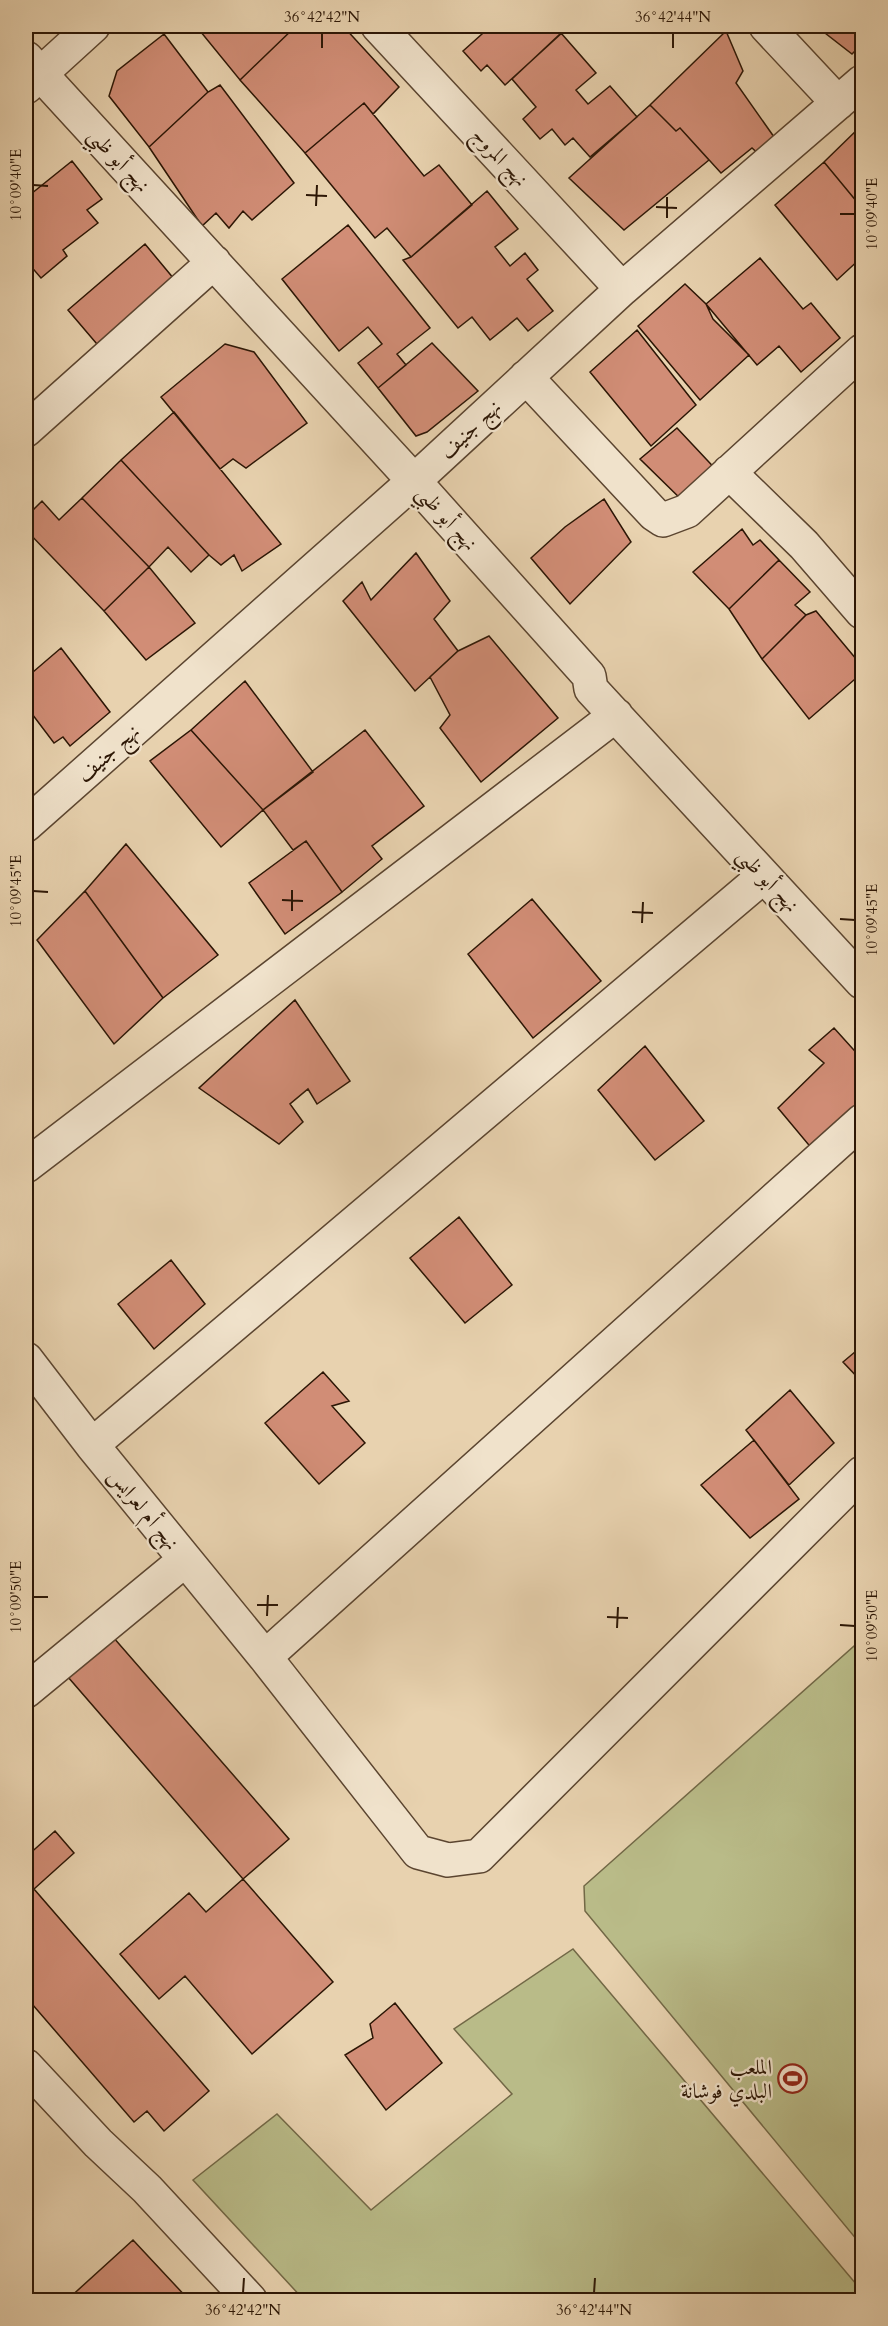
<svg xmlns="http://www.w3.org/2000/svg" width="888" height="2326" font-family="Cardo,Amiri,serif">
<rect width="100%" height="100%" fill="#e8d2af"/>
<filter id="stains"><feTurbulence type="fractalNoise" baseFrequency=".00333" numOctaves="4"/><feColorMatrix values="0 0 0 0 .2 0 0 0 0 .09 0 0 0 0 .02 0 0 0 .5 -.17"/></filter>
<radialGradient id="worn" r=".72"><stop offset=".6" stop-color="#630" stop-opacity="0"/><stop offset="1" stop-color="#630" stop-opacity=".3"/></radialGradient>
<path fill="#b9bb88" stroke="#726846" stroke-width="1.5" d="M862,1639V2246L585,1911L584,1886Z
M573,1949L862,2291V2300H304L193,2180L277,2114L371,2210L512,2094L454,2029Z"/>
<path fill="#d18d76" stroke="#2c1605" stroke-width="1.5" d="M196,26H296L240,80Z
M296,26H343L399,87L373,114L364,103L305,153L240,80Z
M491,26H559L564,31L505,85L487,65L481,71L463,51Z
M816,26H862V44L852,54Z
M726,31L743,71L736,83L779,144L764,159L752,148L721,173L680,128L676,131L650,105Z
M561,33L596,73L576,90L588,104L610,86L637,117L590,157L573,138L565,145L552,129L540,139L523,119L536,107L512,79Z
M164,34L208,92L149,147L109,96L117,71Z
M220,85L294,183L252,220L243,211L229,228L216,213L202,226L149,147L208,92Z
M364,103L424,176L439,165L472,205L411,257L387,228L375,238L305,153Z
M650,105L676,131L680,128L709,160L624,230L569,178Z
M862,125V208L824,162Z
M72,161L102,199L87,210L98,223L63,250L67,256L41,278L29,264L26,267V210L28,208L26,198Z
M824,162L862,208V257L837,280L775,205Z
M487,191L518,229L495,247L510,266L525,253L538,270L527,279L553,311L528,331L517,318L490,340L472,317L458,328L403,260L411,257Z
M348,225L430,328L397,354L406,365L378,388L358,363L382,344L368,327L339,351L282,279Z
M145,244L179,285L102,350L68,310Z
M760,258L803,309L811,303L840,338L801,372L779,346L757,365L706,304Z
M685,284L706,304L713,319L749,355L700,400L638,326Z
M637,330L696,405L651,446L590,372Z
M432,343L478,391L427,432L416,436L378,388Z
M225,344L254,352L307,423L246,468L233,459L220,469L161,397Z
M174,412L281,544L242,571L234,555L221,565L209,555L121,460Z
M677,428L722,476L688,506L640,459Z
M121,460L209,555L191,572L168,547L149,567L82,498Z
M82,498L149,567L104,611L26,530V517L42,501L59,520Z
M604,499L631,542L570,604L531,558L565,527Z
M742,529L753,545L760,540L779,560L729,609L693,572Z
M416,553L450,601L434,619L458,651L415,691L343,601L362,582L371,600Z
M779,560L810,592L795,605L806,615L762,659L729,609Z
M149,567L195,623L146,660L104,611Z
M816,611L862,666V673L809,719L762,659L806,615Z
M489,636L558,718L481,782L440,728L450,715L430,677L458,651Z
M61,648L110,712L70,746L63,737L54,743L26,706V678Z
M245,681L313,772L263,810L191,730Z
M191,730L263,810L221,847L150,761Z
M365,730L424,806L372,846L382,859L342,892L306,841L293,850L263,810Z
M306,841L342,892L285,934L249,883Z
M126,844L218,955L163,998L85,891Z
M85,891L163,998L114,1044L37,940Z
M532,899L601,981L533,1038L468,954Z
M295,1000L350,1081L317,1104L308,1089L290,1104L303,1122L279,1144L199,1088Z
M834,1028L862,1059V1102L813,1150L778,1108L824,1063L809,1050Z
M645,1046L704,1121L655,1160L598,1090Z
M459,1217L512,1285L465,1323L410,1258Z
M171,1260L205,1304L154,1349L118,1304Z
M862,1346V1382L843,1362Z
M323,1372L349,1401L332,1406L365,1443L319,1484L265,1423Z
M790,1390L834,1443L789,1485L746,1430Z
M754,1440L799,1499L750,1538L701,1485Z
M113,1637L289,1839L243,1879L68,1677Z
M55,1831L74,1853L34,1889L209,2091L164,2131L147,2111L134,2122L26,1997V1857Z
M243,1879L333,1982L252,2054L185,1976L159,1999L120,1954L189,1893L206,1912Z
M395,2003L442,2063L386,2110L345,2055L373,2038L370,2024Z
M133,2240L189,2300H67Z"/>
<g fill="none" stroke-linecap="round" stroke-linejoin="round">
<defs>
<path id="minor" d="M378,26L622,289
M766,26L838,103
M26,58L414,481L589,676L591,689L862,982
M26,87L93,26
M526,377L654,514L663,520L687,511L862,351
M26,430L214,262
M729,472L804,545L862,612
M26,825L414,481L622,289L862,82
M862,1121L265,1657L418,1852L448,1860L479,1856L862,1473
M26,1166L616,715
M26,1359L92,1445L265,1657
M92,1445L764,876
M26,1691L185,1560
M26,2066L98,2143L147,2189L250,2300"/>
</defs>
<use href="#minor" stroke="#5b4530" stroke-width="36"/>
<use href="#minor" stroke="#f0e2cb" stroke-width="33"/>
</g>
<path fill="none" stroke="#2c1605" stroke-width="2" d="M322,48V33M673,48V33M33,185L48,186M306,195L327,196M316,206L317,185M656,207L677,208M840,214H855M667,218V197M33,891L48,892M282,900L303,901M292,911V890M632,912L653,913M840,919L855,920M642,923L643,902M33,1597H48M257,1605H278M267,1616L268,1595M607,1617L628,1618M840,1625L855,1626M617,1628L618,1607M243,2293L244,2278M594,2293L595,2278"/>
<defs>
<symbol id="stadium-ring" viewBox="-11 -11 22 22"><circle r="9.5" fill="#f0e2cb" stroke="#8f2418" stroke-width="1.5"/><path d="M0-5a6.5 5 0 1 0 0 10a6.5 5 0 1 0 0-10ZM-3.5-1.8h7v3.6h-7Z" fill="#8f2418"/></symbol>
</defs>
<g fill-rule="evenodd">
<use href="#stadium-ring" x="776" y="2062" width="33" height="33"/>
</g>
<g text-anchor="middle" stroke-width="4.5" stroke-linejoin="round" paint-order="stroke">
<g font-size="21" fill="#2c1605" stroke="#f0e2cb">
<text transform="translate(500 157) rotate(47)" y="7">نهج المروج</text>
<text transform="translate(119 160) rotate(47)" y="7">نهج أبو ظبي</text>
<text transform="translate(470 429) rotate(-43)" y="7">نهج جنيف</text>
<text transform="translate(447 518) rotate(48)" y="7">نهج أبو ظبي</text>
<text transform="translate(108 753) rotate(-41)" y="7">نهج جنيف</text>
<text transform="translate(768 880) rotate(47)" y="7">نهج أبو ظبي</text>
<text transform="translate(144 1509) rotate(51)" y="7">نهج أم لعرايس</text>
</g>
<g font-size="21" fill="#2c1605" stroke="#f0e2cb" text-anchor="end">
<text x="772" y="2074">الملعب<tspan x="772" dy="24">البلدي فوشانة</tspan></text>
</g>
</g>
<rect width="888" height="2326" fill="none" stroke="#e8d2af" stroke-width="66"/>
<rect x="33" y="33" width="822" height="2260" fill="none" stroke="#2c1605" stroke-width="2"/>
<g font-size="15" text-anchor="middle" fill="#2c1605">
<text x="322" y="22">36°42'42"N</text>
<text x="673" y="22">36°42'44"N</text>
<text transform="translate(16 185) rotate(-90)" y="5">10°09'40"E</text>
<text transform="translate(872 214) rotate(-90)" y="5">10°09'40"E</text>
<text transform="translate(16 891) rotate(-90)" y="5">10°09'45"E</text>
<text transform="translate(872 920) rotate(-90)" y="5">10°09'45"E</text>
<text transform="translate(16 1597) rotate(-90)" y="5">10°09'50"E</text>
<text transform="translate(872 1626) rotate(-90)" y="5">10°09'50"E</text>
<text x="243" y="2315">36°42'42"N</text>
<text x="594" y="2315">36°42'44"N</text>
</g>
<rect width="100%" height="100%" filter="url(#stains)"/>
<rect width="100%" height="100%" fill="url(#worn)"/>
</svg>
